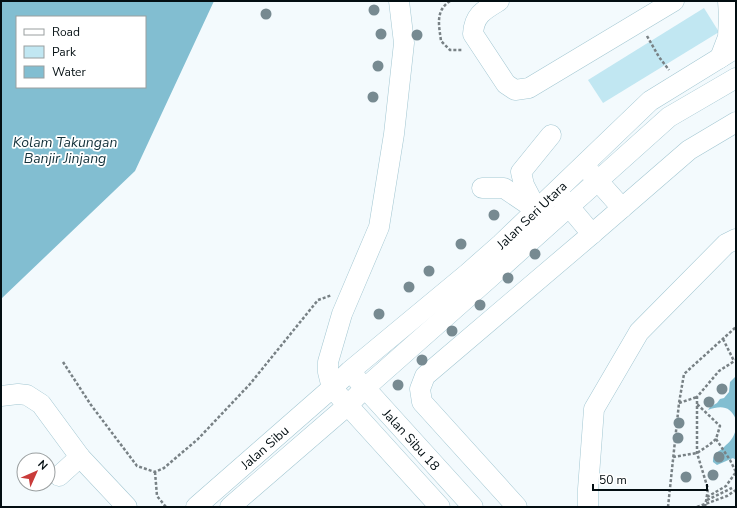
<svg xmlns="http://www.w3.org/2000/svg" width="737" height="508" font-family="'Nunito Sans',sans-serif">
<rect width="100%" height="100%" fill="#f3fafd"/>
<path fill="#c1e7f2" d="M704,8L719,32L603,103L588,80Z"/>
<path fill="#82bed1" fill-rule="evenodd" d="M1,1H214L135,171L1,299ZM17,17H145V87H17Z
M735,377H736V420C731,406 721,405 708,410L710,407L717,403L720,399L724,398L729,392L730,382Z
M736,428V460L733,458L717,465L713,462C712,453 721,451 726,445C731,441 735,435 736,428Z"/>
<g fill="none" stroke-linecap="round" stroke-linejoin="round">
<defs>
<g id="minor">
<path d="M399,1L404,43L394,134L379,227L342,314L328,362V372L332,388L440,507"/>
<path d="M499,1C484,10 474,15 473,34L506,84L515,90L529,88L674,1"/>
<path d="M720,58L728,37L729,16L728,1"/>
<path d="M589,171L622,208"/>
<path d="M482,188H504L535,209"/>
<path d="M561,197L592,234"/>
<path d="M537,210L524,185L521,172L551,135"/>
<path id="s1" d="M356,378L473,507"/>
<path d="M1,396L18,394L27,395L41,404L80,457L127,507"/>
<path d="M59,476L80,457"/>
<path id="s2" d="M196,507L332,388L350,371L467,274L501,244L650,101L736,48"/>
<path d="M230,507L347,406L365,388L486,281L669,117L736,78"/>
<path d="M517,507L422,402L420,389L425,376L592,234L689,150L736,122"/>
<path d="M588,507V489L594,409L639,332L726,244L736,239"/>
</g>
</defs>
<use href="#minor" stroke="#a3c7d2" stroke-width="21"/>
<path stroke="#788185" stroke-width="2.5" stroke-dasharray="3 2" stroke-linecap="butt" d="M450,1C435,11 439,25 441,41L450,50H463
M647,36L659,57L669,70
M723,339L734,361
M63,362L91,405L137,466L155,472L164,468L198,439L250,384L318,300L332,295
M679,403L697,397
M716,439L730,460L736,472
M673,457L697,453L709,445L716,439L720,426L697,404
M155,472L157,496L166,507
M707,497L726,486L736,472
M707,500L732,488
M668,507L679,403L684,374L736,327
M697,507L727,496L736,490
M705,507L708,489L697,453V397L719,371L736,360"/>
<use href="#minor" stroke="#fff" stroke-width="20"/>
</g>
<g fill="#778a91">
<circle cx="374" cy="10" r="5.5"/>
<circle cx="266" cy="14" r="5.5"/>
<circle cx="381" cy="34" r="5.5"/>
<circle cx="417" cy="35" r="5.5"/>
<circle cx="378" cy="66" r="5.5"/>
<circle cx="373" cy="97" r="5.5"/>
<circle cx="494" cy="215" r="5.5"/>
<circle cx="461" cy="244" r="5.5"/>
<circle cx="535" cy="254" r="5.5"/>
<circle cx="429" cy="271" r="5.5"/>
<circle cx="508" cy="278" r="5.5"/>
<circle cx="409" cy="287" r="5.5"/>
<circle cx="480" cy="305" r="5.5"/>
<circle cx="379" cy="314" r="5.5"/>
<circle cx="452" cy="331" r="5.5"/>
<circle cx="422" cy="360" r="5.5"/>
<circle cx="398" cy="385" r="5.5"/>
<circle cx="722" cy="389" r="5.5"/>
<circle cx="709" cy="402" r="5.5"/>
<circle cx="679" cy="423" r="5.5"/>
<circle cx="678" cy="438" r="5.5"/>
<circle cx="719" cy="457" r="5.5"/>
<circle cx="713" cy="475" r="5.5"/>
<circle cx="686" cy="477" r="5.5"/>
</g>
<g text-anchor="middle" stroke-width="3.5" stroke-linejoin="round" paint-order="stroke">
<g font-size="13" fill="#030e12" stroke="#fff">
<text dy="5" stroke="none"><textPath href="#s2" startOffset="445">Jalan Seri Utara</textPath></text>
<text dy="5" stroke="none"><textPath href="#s1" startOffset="83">Jalan Sibu 18</textPath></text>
<text dy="5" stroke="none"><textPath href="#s2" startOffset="91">Jalan Sibu</textPath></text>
</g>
<g font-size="14" font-style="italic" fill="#14323b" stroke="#fff">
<text x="65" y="147">Kolam Takungan<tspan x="65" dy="16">Banjir Jinjang</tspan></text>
</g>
</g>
<rect width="737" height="508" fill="none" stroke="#030e12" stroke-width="4"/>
<rect x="16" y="16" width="130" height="72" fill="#ffffff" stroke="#9a9fa0"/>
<rect x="24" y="29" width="20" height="6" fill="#ffffff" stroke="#9a9fa0"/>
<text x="52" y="36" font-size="12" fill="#030e12">Road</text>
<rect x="24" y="46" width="20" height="12" fill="#c1e7f2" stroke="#9a9fa0"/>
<text x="52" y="56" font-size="12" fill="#030e12">Park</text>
<rect x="24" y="66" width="20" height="12" fill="#82bed1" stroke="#9a9fa0"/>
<text x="52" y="76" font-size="12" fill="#030e12">Water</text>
<g transform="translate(36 472) rotate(45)"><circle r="19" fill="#ffffff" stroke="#9a9fa0"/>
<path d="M0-3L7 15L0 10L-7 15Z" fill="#c93b3a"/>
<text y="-6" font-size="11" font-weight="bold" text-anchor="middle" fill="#030e12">N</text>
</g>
<path d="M593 484v6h114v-6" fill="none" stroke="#030e12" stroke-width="2"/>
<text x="599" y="484" font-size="12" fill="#030e12" stroke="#ffffff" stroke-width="3" paint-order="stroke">50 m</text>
</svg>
